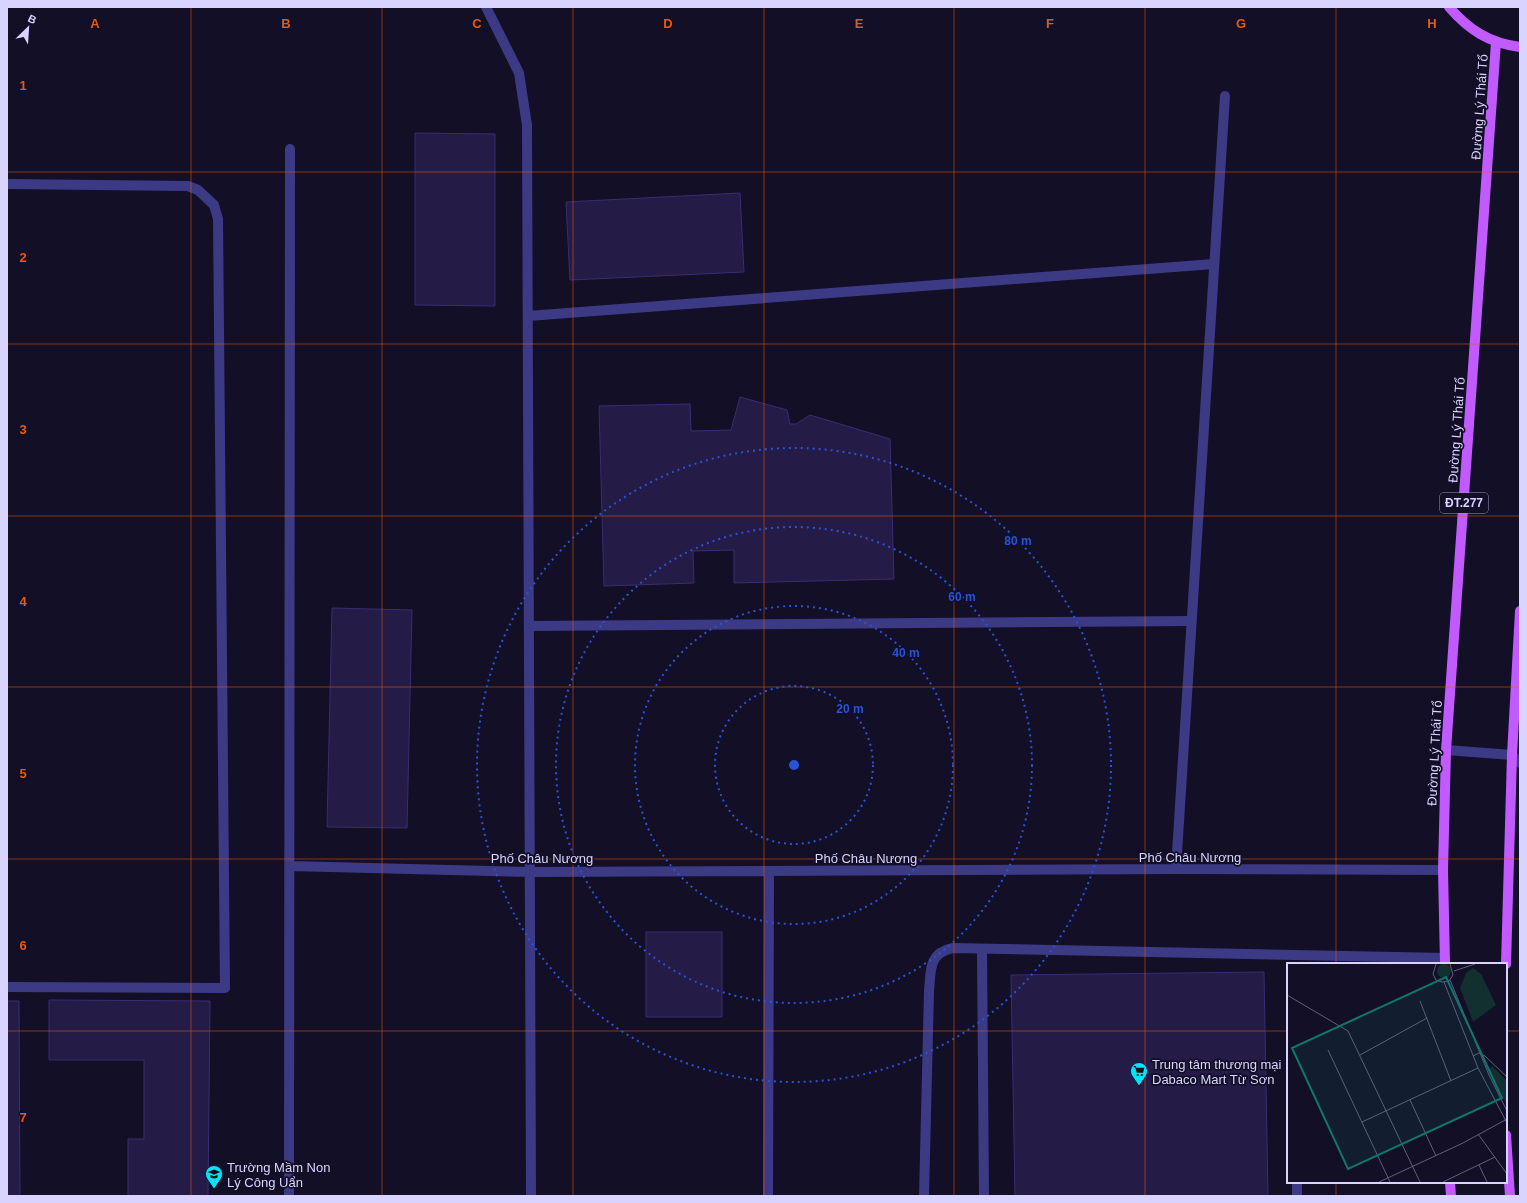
<svg xmlns="http://www.w3.org/2000/svg" width="1527" height="1203" font-family="Helvetica,sans-serif">
<rect width="100%" height="100%" fill="#130f26"/>
<path fill="#241b47" stroke="#3b2d73" d="M415,133L495,134V306L415,305Z
M740,193L744,272L570,280L566,202Z
M740,397L787,410L790,424H796L810,415L890,439L894,579L734,583V550L693,551L694,583L604,586L599,406L690,404L691,431L731,430Z
M332,608L412,610L407,828L327,827Z
M646,932H722V1017H646Z
M1264,972L1268,1196H1015L1011,975Z
M49,1000L210,1001L208,1196H128V1139H144V1060H49Z
M7,1001H19L20,1196H7Z"/>
<g fill="none" stroke-linecap="round" stroke-linejoin="round">
<path stroke="#3d3a85" stroke-width="10" d="M7,184L188,186L198,190L214,205L218,219L225,988L7,987
M529,626L1191,621
M982,949L984,1196
M1297,1182V1196
M924,1196L929,991C931,971 928,953 953,948L1445,958"/>
<path stroke="#3d3a85" stroke-width="10" d="M486,7L519,73L527,125L531,1196
M528,316L1214,264
M290,866L530,872L1176,869L1443,870
M1176,869L1225,96
M289,1196L290,149
M768,1196L769,871"/>
<path stroke="#3d3a85" stroke-width="10" d="M1446,750L1512,755L1520,763"/>
<path stroke="#c25bff" stroke-width="10" d="M1449,7C1469,30 1489,43 1520,47
M1445,964L1443,870L1446,750L1496,42
M1506,964L1512,755L1520,611
M1506,1135L1510,1196
M1450,1182L1451,1196"/>
</g>
<path fill="none" stroke="#e8590c" stroke-width="1" stroke-opacity="0.55" d="M191,7V1196M382,7V1196M573,7V1196M764,7V1196M954,7V1196M1145,7V1196M1336,7V964M7,172H1520M7,344H1520M7,516H1520M7,687H1520M7,859H1520M7,1031H1288M1506,1031H1520M1336,1182V1196"/>
<g fill="none" stroke="#2655da" stroke-width="2" stroke-dasharray="2 4">
<circle cx="794" cy="765" r="79"/>
<circle cx="794" cy="765" r="159"/>
<circle cx="794" cy="765" r="238"/>
<circle cx="794" cy="765" r="317"/>
</g>
<defs>
<symbol id="supermarket-pin" viewBox="-11 -11 22 30"><path d="M0 17L-7.5 6A9.5 9.5 0 1 1 7.5 6Z" fill="#00e5ff" stroke="#130f26"/><path d="M-6-5.5h2.5l.6 2H6L4.5 2H-2.5L-4.4-4H-6ZM-1.5 3.2a1.3 1.3 0 1 0 .1 0ZM3 3.2a1.3 1.3 0 1 0 .1 0Z" fill="#111"/></symbol>
<symbol id="school-pin" viewBox="-11 -11 22 30"><path d="M0 17L-7.5 6A9.5 9.5 0 1 1 7.5 6Z" fill="#00e5ff" stroke="#130f26"/><path d="M0-5L7-2L0 1L-7-2ZM-4 1L0 2.5L4 1V4Q0 6-4 4Z" fill="#111"/></symbol>
</defs>
<g fill-rule="evenodd">
<use href="#supermarket-pin" x="1129" y="1061" width="20" height="27"/>
<use href="#school-pin" x="204" y="1164" width="20" height="27"/>
</g>
<g text-anchor="middle" stroke-width="3.5" stroke-linejoin="round" paint-order="stroke">
<rect fill="#130f26" stroke="#9e99be" stroke-width="1" x="1440" y="493" width="48" height="20" rx="3"/>
<g font-size="12" font-weight="bold" fill="#d9d4ff">
<text x="1464" y="507">ĐT.277</text>
</g>
<g font-size="13" fill="#d9d4ff" stroke="#130f26">
<text transform="translate(1479 107) rotate(-86)" y="5">Đường Lý Thái Tổ</text>
<text transform="translate(1456 430) rotate(-86)" y="5">Đường Lý Thái Tổ</text>
<text transform="translate(1434 753) rotate(-87)" y="5">Đường Lý Thái Tổ</text>
<text x="1190" y="862">Phố Châu Nương</text>
<text x="542" y="863">Phố Châu Nương</text>
<text x="866" y="863">Phố Châu Nương</text>
</g>
<g font-size="13" fill="#d9d4ff" stroke="#130f26" text-anchor="start">
<text x="1152" y="1069">Trung tâm thương mại<tspan x="1152" dy="15">Dabaco Mart Từ Sơn</tspan></text>
<text x="227" y="1172">Trường Mầm Non<tspan x="227" dy="15">Lý Công Uẩn</tspan></text>
</g>
</g>
<g transform="translate(1287 963)">
<rect width="220" height="220" fill="#130f26"/>
<path d="M150 8a7 7 0 1 1 14 0a7 7 0 1 1-14 0ZM186,5L194,11L209,42L186,59L173,25L179,10ZM205,103L220,118V142L202,107Z" fill="#12302f"/>
<path fill="none" stroke="#625e7d" stroke-width="1" d="M149,1L146,11L149,17L155,19L162,18L166,12L163,1M167,8L188,1M163,17L202,112L220,148M157,19L191,105L220,160M0,32L61,68L133,219M133,38L164,118M41,87L103,219M73,92L140,55M186,93L192,90L198,93L220,114M123,137L149,193M75,159L191,105M191,171L220,211M192,202L200,219M92,219L176,180L220,156M156,219L208,194"/>
<path fill="#0f766e" fill-opacity="0.15" stroke="#0f766e" stroke-width="2" d="M159,14L215,135L61,206L5,85Z"/>
<rect width="220" height="220" fill="none" stroke="#d9d4ff" stroke-width="2"/>
</g>
<g font-size="13" text-anchor="middle" font-weight="bold" fill="#e8590c" stroke="#130f26" stroke-width="3.5" stroke-linejoin="round" paint-order="stroke">
<text x="95" y="28">A</text>
<text x="286" y="28">B</text>
<text x="477" y="28">C</text>
<text x="668" y="28">D</text>
<text x="859" y="28">E</text>
<text x="1050" y="28">F</text>
<text x="1241" y="28">G</text>
<text x="1432" y="28">H</text>
<text x="23" y="90">1</text>
<text x="23" y="262">2</text>
<text x="23" y="434">3</text>
<text x="23" y="606">4</text>
<text x="23" y="778">5</text>
<text x="23" y="950">6</text>
<text x="23" y="1122">7</text>
</g>
<circle cx="794" cy="765" r="6" fill="#2655da" stroke="#130f26" stroke-width="2"/>
<g font-size="12" text-anchor="middle" font-weight="bold" fill="#2655da" stroke="#130f26" stroke-width="3.5" stroke-linejoin="round" paint-order="stroke">
<text x="1018" y="545">80 m</text>
<text x="962" y="601">60 m</text>
<text x="906" y="657">40 m</text>
<text x="850" y="713">20 m</text>
</g>
<rect width="1527" height="1203" fill="none" stroke="#d9d4ff" stroke-width="16"/>
<g transform="translate(28 28) rotate(25)" stroke="#130f26" stroke-width="3" paint-order="stroke">
<path d="M0-3L7 15L0 10L-7 15Z" fill="#d9d4ff"/>
<text y="-6" font-size="11" font-weight="bold" text-anchor="middle" fill="#d9d4ff">B</text>
</g>
</svg>
